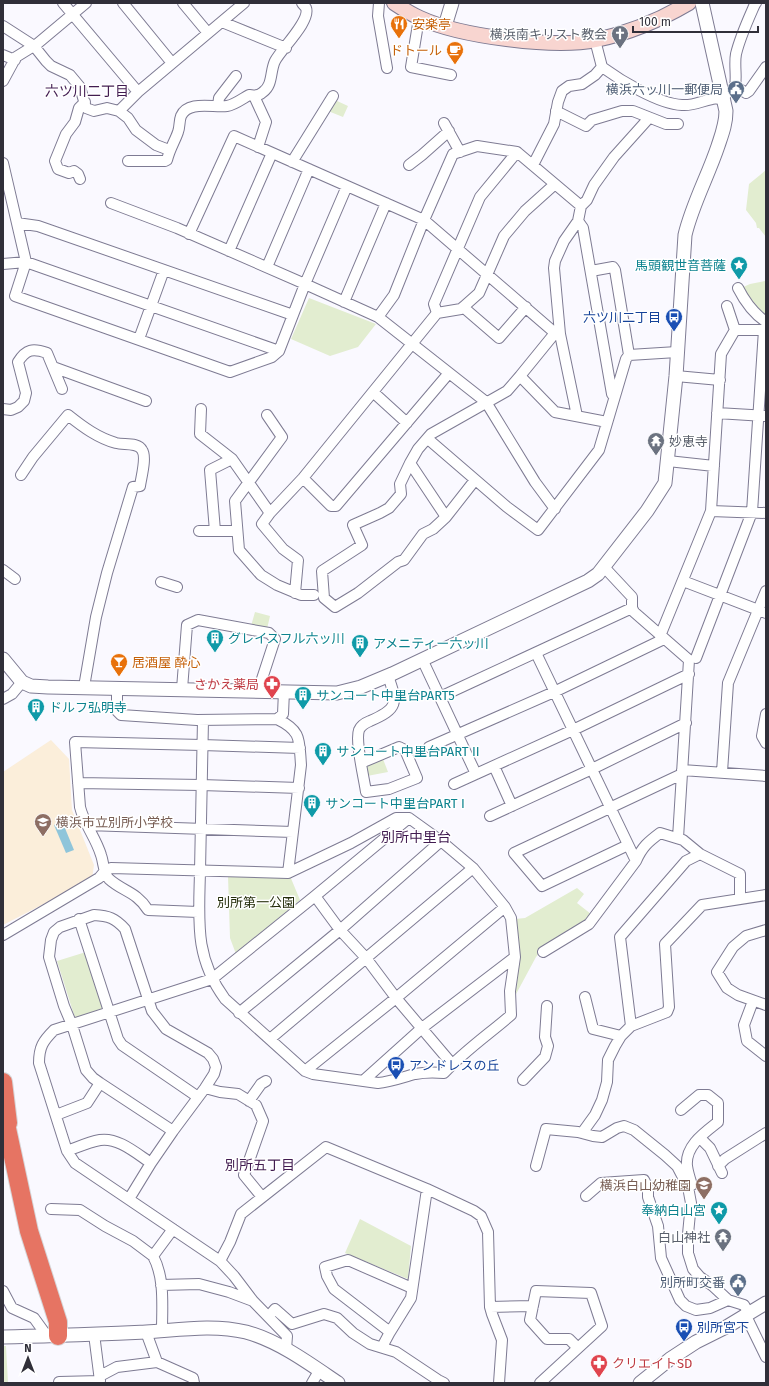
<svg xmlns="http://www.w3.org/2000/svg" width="769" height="1386" font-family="'Fira Sans','Noto Sans JP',sans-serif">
<rect width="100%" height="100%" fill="#faf9ff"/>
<path fill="#fbeeda" d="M51,740L69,759L72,810L94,865L92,879L3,925V772Z"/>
<path fill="#e2edd0" d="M335,100L348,106L343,117L328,111Z
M766,170V237L759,228H757L756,223L746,210L749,184Z
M766,279V316L750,302L741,288L750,284L765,281Z
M309,298L376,324L358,347L330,356L291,339Z
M255,612L270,616L267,629L251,626Z
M383,759L388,772L367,776L365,765Z
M228,876H290L300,900L236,954L230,938Z
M577,888L584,894L577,903L591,914L587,920L542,950L536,957L515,996L520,958L516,937L515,919L525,918Z
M86,952L104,1008L75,1018L57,961Z
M360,1219L411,1246L408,1279L345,1253Z
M3,1346H6L8,1383H3Z"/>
<path fill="#8fc5da" d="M62,821L74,850L66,853L54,825Z"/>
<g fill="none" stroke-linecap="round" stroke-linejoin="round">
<defs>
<path id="minor" d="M63,3L138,92
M123,3L172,63
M183,3L208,33
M379,3L378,16L387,68
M419,18L411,67L451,75
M222,22L286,48
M3,26L34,46L46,61L51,66L70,75L80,87L86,108L94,111L107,108L119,111L128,118L136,130L156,145L169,150
M3,55L15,60
M602,67C620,80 658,104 682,105C694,106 701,101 712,99C715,98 720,99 724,99
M3,81L16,57L37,44L86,3
M735,86L746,93L749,91L766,67
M254,96L266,122L258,147
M723,96C728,93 733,91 735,86C737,77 734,64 736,54C740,37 748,20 755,4L756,3
M218,106L219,98L236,76
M119,111L138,92L244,3
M556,111L586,126L592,120L622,111H633L666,124H678
M444,123L460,152
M128,161H165L167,160C170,148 175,141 178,132C180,127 179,121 181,116C188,100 214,108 227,106C234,105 242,99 249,95C254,96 259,96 263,92C273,85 270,71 275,61C281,49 311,21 306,8C305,6 303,5 302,3
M292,162L333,96
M3,163L26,262L15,296L230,372L272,357L279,351L305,284L347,186
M409,165L422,155L449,131
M533,165L554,124L558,102L562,91L569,86L582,84L595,75L602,67L595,40
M80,179L78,174L74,171L69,173L58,169L55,161L66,134L75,122L79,108L85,102
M111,203L177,228L305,284L378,317L486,402L535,482L555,509
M578,221L583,228L612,394L614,397
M17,223L38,226L293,315
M189,234L234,136L424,220L555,333
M229,251L272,153
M3,264L26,262L279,351
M267,267L309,169
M591,271L613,267L615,270L629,355
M738,288C745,302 753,313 766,322
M344,302L386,203
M463,307L499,338L526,307
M437,313L434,304L480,197L517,152
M378,317L394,295L424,220L453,154L477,146L517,152L581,206
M735,330H766
M139,339L164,270
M53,367L146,401
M520,376L555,412L607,422
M676,376L720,380
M373,392L407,423
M3,409L11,410L18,407L24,401L26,393L18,362C26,349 33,348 47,353L62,389
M201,409L200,434L232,459L270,513
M717,413L766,416
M267,415L282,437L235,501L239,550L261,575L277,585L301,595H314
M577,416L560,334L554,268L555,261L564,241L578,221L581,206L587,200L594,185L614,157L649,118
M428,439L507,507L538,530L599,450L626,359L629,355L677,352
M668,461L714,466
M410,463L446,517
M21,475L33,457L68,415C83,427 98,438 116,443C124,445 138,442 142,450C147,457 141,478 140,486L133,487L107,573L96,617L84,687
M303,478L331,506H336L449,373
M475,480L446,517L433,529L423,534L404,560L398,562L358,593L335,607L324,598L322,571L362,545L353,525L380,513L389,508L401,494L400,484L410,463L418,449L431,434L507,391L520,376L555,333L560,334
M711,511L766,513
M199,531H237
M215,531L210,470L232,459
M604,567L632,597V608L634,612L689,660L678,838
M3,570L15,579
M683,581L766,613
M161,582L177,587
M295,593L298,560L283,549L262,524L270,513L303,478L437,313L461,309L479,293L504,236L525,211L555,184
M660,636L711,511L721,354L735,330L727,306
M536,653L636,861
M696,658L752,512L764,330
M422,659L476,774
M117,688V711L121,715L197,720L277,719C302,731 299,740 301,765L288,873
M182,689L187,625L198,620L269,633L275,639L258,691
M440,697L632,608
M3,699L12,694L22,682
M766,714L762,736L766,743
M277,719L283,714L284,691
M429,747L554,692L664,639
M361,763L399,747L405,750L417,778L389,789L366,792C364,778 355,741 359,730C361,725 365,723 370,721C398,709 398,703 388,676
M494,766L512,806
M682,770L766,776
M722,772L728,683L766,591
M78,783L201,785L299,788
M454,784L573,730L689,674
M490,816L592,769L686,723
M87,825L293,832
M628,845L542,886L514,853L682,774
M315,896L340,930L366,958L396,998L452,1064
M198,912L148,910C137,892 122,891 109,879C103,873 104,863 101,855C96,838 84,824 80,807L75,742L202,745L300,748
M94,915C109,916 115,918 125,929L152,1011L166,1029L208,1053L213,1059L216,1067L214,1074L205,1088L173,1131L100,1083L93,1078L86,1070L72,1025L64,1006L49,957L51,940L54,932L60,927Z
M79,919L118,1039L122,1045L198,1097
M766,930L746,936L733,947L717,972L727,988L738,995L766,1005
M3,935L99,878L104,872L111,868L288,873L351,843L396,818H409L441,841L473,868L505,907L511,918L515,957L510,991L511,1015C489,1034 463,1052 444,1073C434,1072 425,1072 415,1074C403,1077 391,1082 378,1083L313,1074L305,1071L225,999C194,957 199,920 200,871L203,720
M543,952L589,924L636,861C642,847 648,842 660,833L683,840L700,854L740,874V899
M585,997L593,1029L621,1036
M753,1001L744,1025L747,1041L766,1056
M239,1013L340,930L441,841
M631,1026L620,937L686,861L700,854
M270,1039L473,868
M305,1071L396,998L505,907
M523,1080L545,1057L548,1046L545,1037L547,1006
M363,1081L422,1028L515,957
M205,1088L220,1092L238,1094L256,1105L263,1121L244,1175L262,1197
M249,1101L261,1084L266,1081
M681,1110L699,1095H708L718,1103V1122C704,1133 685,1146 687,1166C688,1173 690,1179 692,1185L689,1186
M56,1115L87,1103L100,1083
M582,1133L595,1115L602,1100L607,1082L608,1060L615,1046L621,1036L631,1026L667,1012L669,1007L665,944L702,905L766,895
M700,1138L710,1148L722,1173
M67,1151C78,1147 89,1142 100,1140C118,1137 137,1154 151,1163
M536,1166L546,1129L578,1132L593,1136L602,1137L617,1128L624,1126L634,1130L665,1155L677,1166L688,1187L691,1203L688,1234V1253L693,1269L700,1277L713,1286L728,1300
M718,1166L725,1159L766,1133
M586,1196L601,1183L644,1180L648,1188V1197L658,1226L661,1258L680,1300L686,1306L696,1310L710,1308L728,1300L744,1305L749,1314
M129,1199L151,1163L173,1131
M51,1209L80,1210L105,1226L133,1241L153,1256
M220,1261L230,1242L241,1214L326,1147L427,1189L474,1211L481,1216L488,1232L490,1307L492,1314L502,1340L499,1383
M161,1285L199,1284L229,1292L253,1301
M3,1291L12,1308L34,1318L47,1336
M490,1307L533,1306
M269,1316L275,1309L292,1324L324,1314L337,1318L353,1333L370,1344L396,1352L438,1380L444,1383
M746,1316L766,1357
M162,1331C162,1306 165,1278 153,1256L173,1229
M146,1332L157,1362L193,1378L194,1383
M390,1332L334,1289L327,1276L325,1267L348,1260L412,1288
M94,1334L100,1381
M382,1347L390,1332L411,1298L427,1189
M286,1349L287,1336L253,1301L234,1276L220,1261L75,1163L67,1151L39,1063C39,1047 43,1041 54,1030L212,979L315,896L409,818
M100,1376L117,1367L157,1362
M59,1382L100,1381
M312,1383L319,1371
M540,1383L602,1326L591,1293L536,1291L530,1320L547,1339H569L578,1348"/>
<path id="tertiary" d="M445,26L452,3
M3,659L22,682L31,686L48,687L337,693L361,687L392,674L588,581L598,574L647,511L665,483L676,376L685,235C692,205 708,176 718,146C722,134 726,124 726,111L702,3
M3,1337C51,1336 98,1334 146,1332C178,1330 213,1324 246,1332C279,1341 310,1364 338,1383
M640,1383L670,1359L696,1342L728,1326L766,1303"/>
<path id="secondary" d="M394,3C403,9 411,14 420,18C459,36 554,49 596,40C629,33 660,20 689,3"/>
<path id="motorway" d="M3,1082L8,1123
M3,1110L29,1231L58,1322V1336"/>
</defs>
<use href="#minor" stroke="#7e7b93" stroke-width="12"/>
<use href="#tertiary" stroke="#7e7b93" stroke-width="15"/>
<use href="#secondary" stroke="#7e7b93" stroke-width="16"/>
<use href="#motorway" stroke="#d6d5d7" stroke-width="20"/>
<use href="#minor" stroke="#fff" stroke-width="10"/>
<use href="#tertiary" stroke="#fff" stroke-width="13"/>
<use href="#secondary" stroke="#f8d5d0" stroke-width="14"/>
<use href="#motorway" stroke="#e67463" stroke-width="18"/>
</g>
<defs>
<symbol id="restaurant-pin" viewBox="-11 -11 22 30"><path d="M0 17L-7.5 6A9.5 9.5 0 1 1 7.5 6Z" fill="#e8710a" stroke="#fff"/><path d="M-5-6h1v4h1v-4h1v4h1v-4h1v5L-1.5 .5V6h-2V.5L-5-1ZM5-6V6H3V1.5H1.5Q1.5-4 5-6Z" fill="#fff"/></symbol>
<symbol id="church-pin" viewBox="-11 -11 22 30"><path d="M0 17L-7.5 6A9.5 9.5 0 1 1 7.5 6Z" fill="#6b7280" stroke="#fff"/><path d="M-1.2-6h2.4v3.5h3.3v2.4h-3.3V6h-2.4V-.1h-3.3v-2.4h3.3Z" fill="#fff"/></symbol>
<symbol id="cafe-pin" viewBox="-11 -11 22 30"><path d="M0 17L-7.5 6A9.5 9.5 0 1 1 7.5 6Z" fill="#e8710a" stroke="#fff"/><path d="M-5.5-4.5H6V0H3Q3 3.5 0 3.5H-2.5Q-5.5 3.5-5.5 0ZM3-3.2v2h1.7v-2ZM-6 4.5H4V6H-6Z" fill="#fff"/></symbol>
<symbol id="civic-pin" viewBox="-11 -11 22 30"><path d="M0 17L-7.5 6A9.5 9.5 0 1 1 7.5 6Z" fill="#5c6f8a" stroke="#fff"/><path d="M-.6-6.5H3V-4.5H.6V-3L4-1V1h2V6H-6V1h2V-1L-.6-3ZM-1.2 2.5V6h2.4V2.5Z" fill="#fff"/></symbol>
<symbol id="sight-pin" viewBox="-11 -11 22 30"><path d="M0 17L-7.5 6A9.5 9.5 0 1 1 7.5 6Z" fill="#0f9aa8" stroke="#fff"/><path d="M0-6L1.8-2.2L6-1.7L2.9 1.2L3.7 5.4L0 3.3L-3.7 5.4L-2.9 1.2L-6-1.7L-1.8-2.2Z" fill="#fff"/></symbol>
<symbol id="bus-pin" viewBox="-11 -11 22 30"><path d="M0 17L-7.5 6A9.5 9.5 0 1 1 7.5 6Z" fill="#1a4fb4" stroke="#fff"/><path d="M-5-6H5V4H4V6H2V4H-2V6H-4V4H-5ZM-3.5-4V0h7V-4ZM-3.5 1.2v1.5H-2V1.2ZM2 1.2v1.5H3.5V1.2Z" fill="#fff"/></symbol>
<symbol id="temple-pin" viewBox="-11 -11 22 30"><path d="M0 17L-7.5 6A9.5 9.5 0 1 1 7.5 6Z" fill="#6b7280" stroke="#fff"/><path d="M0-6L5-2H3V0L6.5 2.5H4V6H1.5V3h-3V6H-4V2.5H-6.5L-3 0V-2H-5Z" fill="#fff"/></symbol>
<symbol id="building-pin" viewBox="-11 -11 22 30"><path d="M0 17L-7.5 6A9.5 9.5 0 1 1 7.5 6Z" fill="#0f9aa8" stroke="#fff"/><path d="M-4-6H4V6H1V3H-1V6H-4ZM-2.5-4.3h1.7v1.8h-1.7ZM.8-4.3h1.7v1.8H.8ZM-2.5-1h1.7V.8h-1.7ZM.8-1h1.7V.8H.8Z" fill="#fff"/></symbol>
<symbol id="bar-pin" viewBox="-11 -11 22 30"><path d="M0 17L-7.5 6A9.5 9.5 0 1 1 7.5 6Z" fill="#e8710a" stroke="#fff"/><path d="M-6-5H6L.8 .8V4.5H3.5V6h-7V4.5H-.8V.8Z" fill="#fff"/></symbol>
<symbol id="pharmacy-pin" viewBox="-11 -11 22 30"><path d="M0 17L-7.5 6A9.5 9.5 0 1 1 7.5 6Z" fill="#e0444e" stroke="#fff"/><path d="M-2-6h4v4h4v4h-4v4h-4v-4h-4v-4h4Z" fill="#fff"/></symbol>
<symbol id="school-pin" viewBox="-11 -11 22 30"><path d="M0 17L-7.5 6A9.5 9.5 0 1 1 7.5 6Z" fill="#8d6e63" stroke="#fff"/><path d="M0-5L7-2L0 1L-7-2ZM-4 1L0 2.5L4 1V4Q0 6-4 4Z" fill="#fff"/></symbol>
</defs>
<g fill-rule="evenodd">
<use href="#restaurant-pin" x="389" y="14" width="20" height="27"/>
<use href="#church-pin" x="610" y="24" width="20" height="27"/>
<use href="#cafe-pin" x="445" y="40" width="20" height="27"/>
<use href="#civic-pin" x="726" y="79" width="20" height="27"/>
<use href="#sight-pin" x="729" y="255" width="20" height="27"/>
<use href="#bus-pin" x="664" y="307" width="20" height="27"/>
<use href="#temple-pin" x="646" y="431" width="20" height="27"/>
<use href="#building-pin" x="205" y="628" width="20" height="27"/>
<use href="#building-pin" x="350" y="633" width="20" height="27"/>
<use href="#bar-pin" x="109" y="652" width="20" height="27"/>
<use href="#pharmacy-pin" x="262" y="674" width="20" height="27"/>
<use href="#building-pin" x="293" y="685" width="20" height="27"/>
<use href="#building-pin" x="26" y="697" width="20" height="27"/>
<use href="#building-pin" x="313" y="741" width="20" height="27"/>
<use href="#building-pin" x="302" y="793" width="20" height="27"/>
<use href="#school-pin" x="33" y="812" width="20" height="27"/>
<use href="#bus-pin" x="386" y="1055" width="20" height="27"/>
<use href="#school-pin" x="694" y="1175" width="20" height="27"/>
<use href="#sight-pin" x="709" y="1200" width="20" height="27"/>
<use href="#temple-pin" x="713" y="1227" width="20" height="27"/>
<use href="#civic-pin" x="728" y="1272" width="20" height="27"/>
<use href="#bus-pin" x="674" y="1317" width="20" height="27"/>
<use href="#pharmacy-pin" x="589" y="1353" width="20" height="27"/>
</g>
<g text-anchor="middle" stroke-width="3" stroke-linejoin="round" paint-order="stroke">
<g font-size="13" fill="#c56008" stroke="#fff" text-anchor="start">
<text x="412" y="29">安楽亭</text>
<text x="442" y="55" text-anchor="end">ドトール</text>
<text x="132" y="667">居酒屋 酔心</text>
</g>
<g font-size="13" fill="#5b616d" stroke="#fff" text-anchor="end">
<text x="607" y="39">横浜南キリスト教会</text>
<text x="669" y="446" text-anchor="start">妙恵寺</text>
<text x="710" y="1242">白山神社</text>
</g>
<g font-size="13" fill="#4e5e75" stroke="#fff" text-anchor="end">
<text x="723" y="94">横浜六ッ川一郵便局</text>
<text x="725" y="1287">別所町交番</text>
</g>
<g font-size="13" fill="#0d838f" stroke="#fff" text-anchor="start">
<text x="726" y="270" text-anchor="end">馬頭観世音菩薩</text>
<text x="228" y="643">グレイスフル六ッ川</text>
<text x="373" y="648">アメニティー六ッ川</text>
<text x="316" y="700">サンコート中里台PART5</text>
<text x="49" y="712">ドルフ弘明寺</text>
<text x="336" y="756">サンコート中里台PART II</text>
<text x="325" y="808">サンコート中里台PART I</text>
<text x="706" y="1215" text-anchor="end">奉納白山宮</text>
</g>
<g font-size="13" fill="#164399" stroke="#fff" text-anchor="start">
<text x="661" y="322" text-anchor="end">六ツ川二丁目</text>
<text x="409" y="1070">アンドレスの丘</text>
<text x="697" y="1332">別所宮下</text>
</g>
<g font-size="13" fill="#be3a42" stroke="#fff" text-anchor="end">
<text x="259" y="689">さかえ薬局</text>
<text x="612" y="1368" text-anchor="start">クリエイトSD</text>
</g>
<g font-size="13" fill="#785e54" stroke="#fff" text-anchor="start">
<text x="56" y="827">横浜市立別所小学校</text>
<text x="691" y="1190" text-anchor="end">横浜白山幼稚園</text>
</g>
<g font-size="13" fill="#242d0a" stroke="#fff">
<text x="256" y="907">別所第一公園</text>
</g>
<g font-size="14" fill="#411b50" stroke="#fff">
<text x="87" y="96">六ツ川二丁目</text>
<text x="416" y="842">別所中里台</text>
<text x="260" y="1170">別所五丁目</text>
</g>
</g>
<rect width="769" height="1386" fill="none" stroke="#302f39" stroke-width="8"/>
<g transform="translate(28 1358)" stroke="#ffffff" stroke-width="3" paint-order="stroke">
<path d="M0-3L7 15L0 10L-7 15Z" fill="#302f39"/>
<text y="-6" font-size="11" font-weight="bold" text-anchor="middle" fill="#302f39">N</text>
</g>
<path d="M633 26v6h125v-6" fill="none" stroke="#302f39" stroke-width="2"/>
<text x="639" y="26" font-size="12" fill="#302f39" stroke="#ffffff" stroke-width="3" paint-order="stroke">100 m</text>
</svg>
